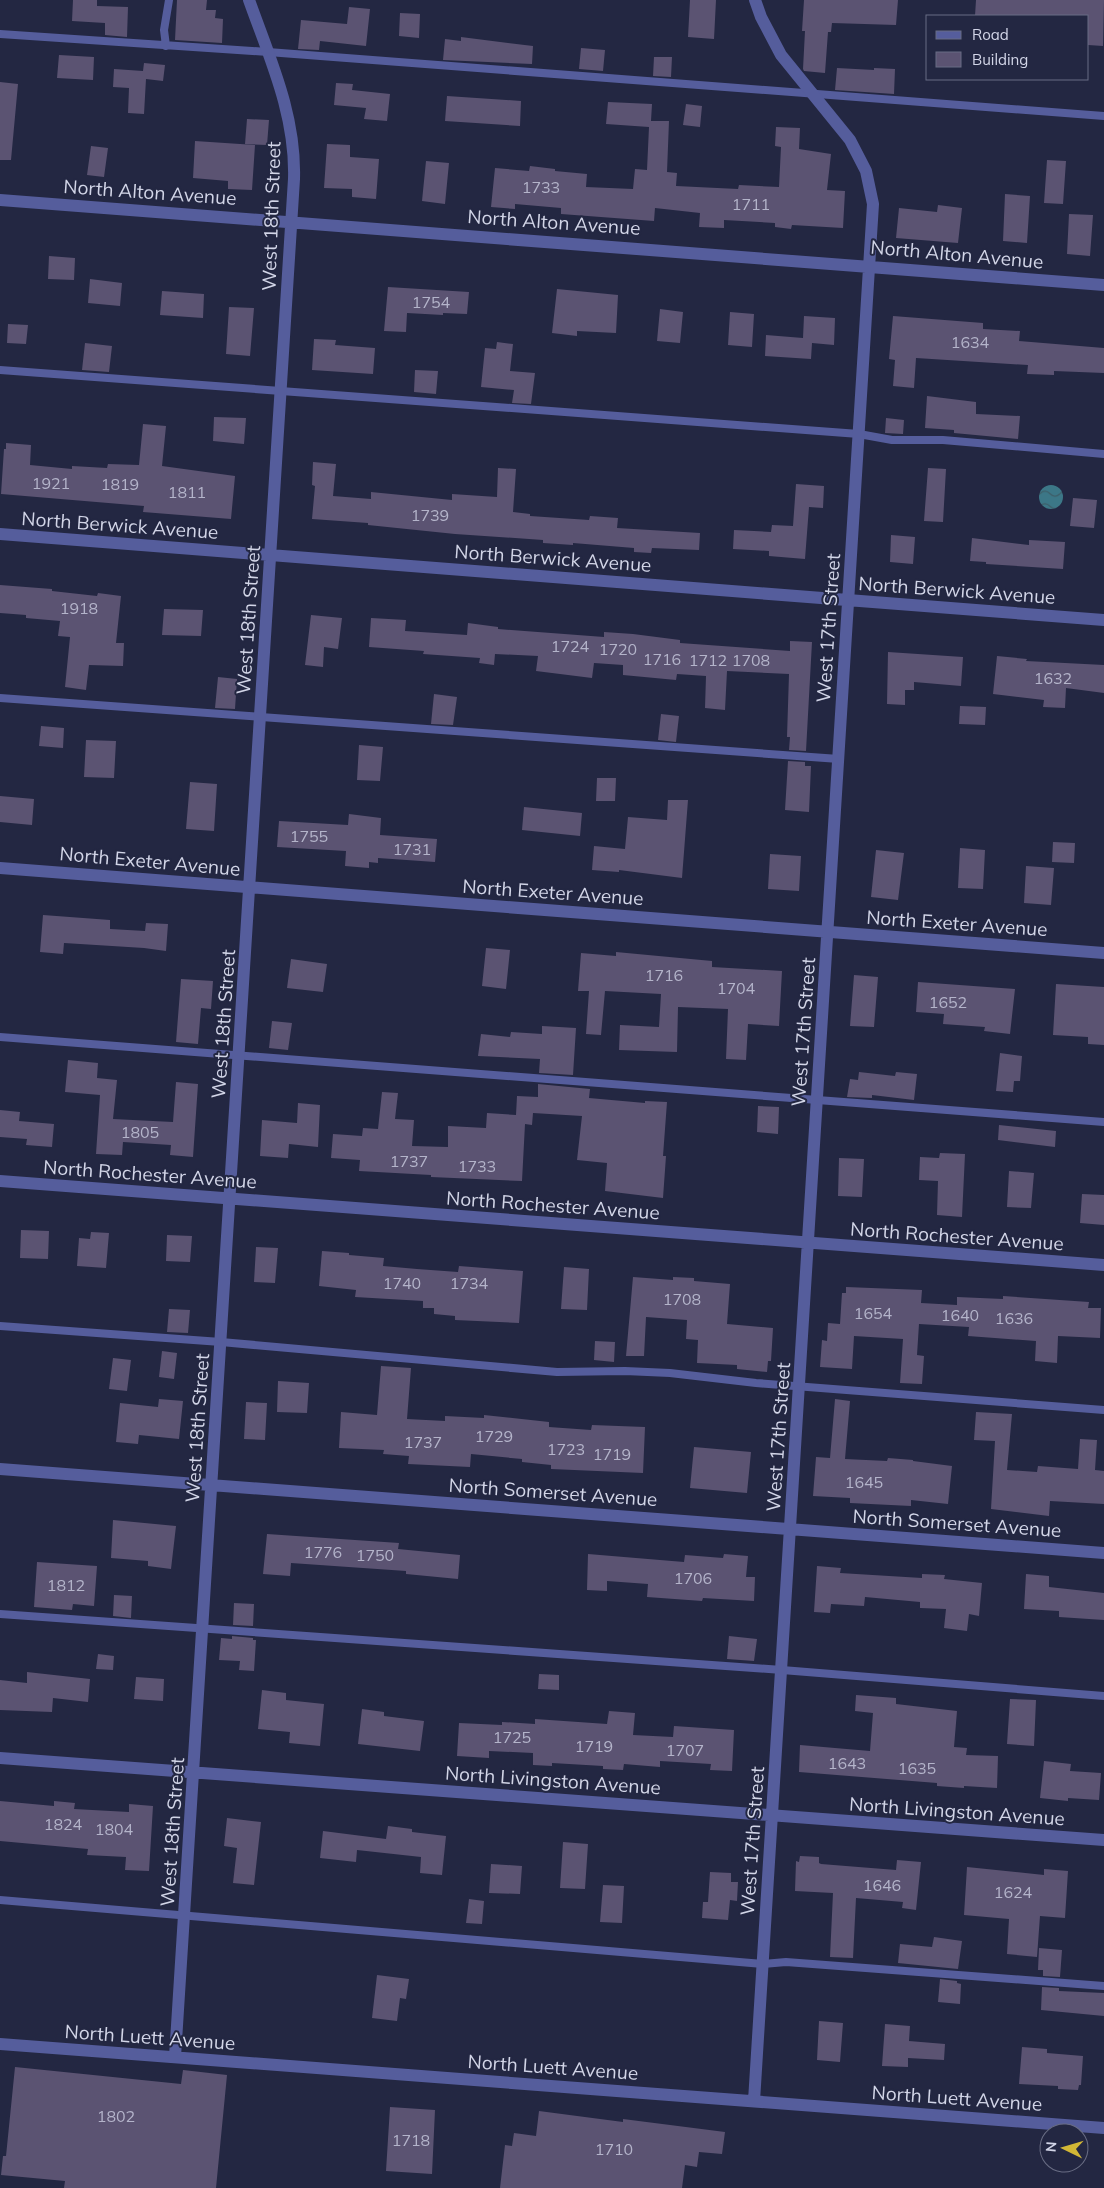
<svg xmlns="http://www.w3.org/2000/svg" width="1104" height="2188" font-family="Mulish,sans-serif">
<defs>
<pattern id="water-waves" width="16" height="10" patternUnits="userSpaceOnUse" patternTransform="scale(1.25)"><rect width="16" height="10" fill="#3c7787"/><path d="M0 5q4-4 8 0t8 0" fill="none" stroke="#3d5e69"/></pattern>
</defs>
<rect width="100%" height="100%" fill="#232742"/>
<path fill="url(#water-waves)" d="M1039 497a12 12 0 1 1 24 0a12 12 0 1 1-24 0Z"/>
<path fill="#5b5372" d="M73,0H97V6L128,7L127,37L105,35V23L72,21Z
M177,0H207L206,10H216L215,18L223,19L222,43L175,40Z
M690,0H716L714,39L688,37Z
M804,0H898L896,25L832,23L831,32H828L825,73L804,71L803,69L805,31H802Z
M976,0H1104L1103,46L1088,45V16H975Z
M349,7L370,9L366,46L320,41L319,50L298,49L301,20L347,24Z
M400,13L420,14L419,38L399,36Z
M461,37L533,46L532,64L443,60L445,39L461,41Z
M581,48L605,50L603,71L579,69Z
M59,55L94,57L93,80L57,78Z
M654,57H672L671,77L653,76Z
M144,63L165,65L163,81L146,79L144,114L128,113L129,88L113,87L114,69L143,71Z
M837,68L874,70V68L895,69L894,94L835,90Z
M0,82L18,84L11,160H0Z
M336,83L353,84L352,90L390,94L387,121L364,119L366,108L334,105Z
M447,96L521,101L520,126L445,121Z
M608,102L652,104L651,121H669L667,172L677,173L676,186L738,189L739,185L779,187L781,147L775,146L776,127L800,128L799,149L831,154L827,190L845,191L843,228L792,225L791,229L775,227V223L724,220V228L699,227L700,213L655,208L654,221L561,214V208L515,204V209L491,207L495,168L529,171L530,166L555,169V171L587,174L586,187L633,189L635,169L647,170L649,127L606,124Z
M686,104L702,106L700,127L683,125Z
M247,119L269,120L267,145L245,144Z
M195,141L255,145L252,190L228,189V181L193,178Z
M327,144L350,145V157L379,159L376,199L352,197V189L324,188Z
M91,146L108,148L104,177L87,175Z
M1047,160L1066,161L1063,204L1044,203Z
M426,161L449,163L445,204L422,201Z
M1005,194L1030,196L1027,243L1003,241Z
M938,205L962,208L958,243L896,238L899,208L937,212Z
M1069,214L1093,215L1090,256L1067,254Z
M49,256L75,258L74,280L48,279Z
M90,279L122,283L120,306L88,303Z
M388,287L469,292L467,314L443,313V315L407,313L406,332L384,331Z
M557,289L618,295L616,333L577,331V336L552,333Z
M162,291L204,294L203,318L160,315Z
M229,307L254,308L250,356L226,354Z
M660,309L683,312L680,343L657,341Z
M730,312L754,314L752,347L728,345Z
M804,316L835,318L834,345L812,343L811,359L765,356L766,335L803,338Z
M893,316L983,323V329L1020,331L1019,341L1104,348V373L1054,371V375L1027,374L1028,365L916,358L914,388L893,386L895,360L889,359Z
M8,324L28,325L26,344L7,343Z
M314,339L336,340L335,345L375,348L373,374L312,370Z
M497,342L513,344L510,371L535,373L531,404L512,403L514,390L481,387L485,348L496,349Z
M85,343L112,346L109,372L82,370Z
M415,370L438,371L436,394L414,392Z
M927,396L976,402V414L1020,416L1018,439L954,433V430L925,428Z
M214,417L246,418L244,444L213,441Z
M886,418L904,420L903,434L885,433Z
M143,424L166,426L162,466L235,476L231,519L143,512L144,506L1,494L4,449H6V443L31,445L30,465L72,469V466L107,468L108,464L139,465Z
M313,462L336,464L333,496L371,499V492L452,500V494L497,497L498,468L516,469L513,512L530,514V516L589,520L590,516L618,518L617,528L700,533L699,550L652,548L651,553L634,552V548L573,543V545L543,543V540L455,534L368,525V523L312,519L315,486L312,485Z
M928,468L946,469L943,522L924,521Z
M796,484L824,486L823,508L809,507L805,559L769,556V551L733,549L734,530L771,532L772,525L793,526Z
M1073,498L1097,500L1094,528L1070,526Z
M891,535L915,537L913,564L890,562Z
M972,538L1029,545V540L1065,542L1063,569L986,564V562L970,561Z
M0,585L52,589V591L97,596L98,593L121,596L116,643H124L123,666L89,665L86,690L65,687L70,637L58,636L60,621L26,618V615L0,613Z
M164,609L203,610L201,636L162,635Z
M311,615L342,618L338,649L324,647L323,667L305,665Z
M371,618L406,620L405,631L467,635L468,623L498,627V629L604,637V632L633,634L680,640V643L790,651V641L812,642L806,751L789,750L790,737H787L789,674L727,671L725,710L705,708L706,676L677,674L676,680L623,675V665L594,663L592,678L536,671L538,656L495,654L494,665L479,663L480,658L423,654L424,651L369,647Z
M888,652L963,657L961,686L914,682V690H905V705L887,704Z
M997,656L1027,659L1026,661L1104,665V693L1066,688L1065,708L1043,707L1044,700L993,694Z
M218,677L237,679L235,709L215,708Z
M434,694L457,697L453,725L431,724Z
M960,706L986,707L985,725L959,724Z
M661,714L679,716L676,742L658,740Z
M41,726L64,728L63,748L39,746Z
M86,740L116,741L114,778L84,777Z
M359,745L383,747L380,781L357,780Z
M788,761L805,762V766H811L809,812L785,810Z
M597,778H616L615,801H596Z
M190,782L217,784L214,831L186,829Z
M0,796L34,799L32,825L0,822Z
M668,800H688L682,878L619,870V872L592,870L594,846L625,849L628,817L667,820Z
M524,807L582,813L580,836L522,830Z
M349,814L381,818L380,835L437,839L435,862L378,858V863L369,862V868L345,866L346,851L277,847L279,821L348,825Z
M1053,842L1075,843L1074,863L1052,862Z
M960,848L985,850L983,889L958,888Z
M876,850L904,853L898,900L871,897Z
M770,854L801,856L799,891L768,889Z
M1026,866L1054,868L1051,905L1024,903Z
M43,915L110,920V929L145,931L146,923L168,924L166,951L144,948L64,943L63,954L40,952Z
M486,948L510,950L506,989L482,986Z
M616,952L712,961V967L782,971L779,1026L748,1024L746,1060L726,1059L728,1009L678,1007L677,1052L619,1050L620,1025L659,1027L661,994L605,991L601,1035L586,1034L589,991H578L581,953L616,956Z
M291,959L327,964L323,992L287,988Z
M854,975L878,977L874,1027L850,1026Z
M181,979L213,981L211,1009L201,1008L198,1044L176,1042Z
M918,982L1015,989L1010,1034L984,1031L985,1027L943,1024L944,1014L916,1012Z
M1056,984L1104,987V1045L1088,1044V1037L1053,1035Z
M272,1021L292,1023L288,1050L269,1048Z
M542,1026L576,1028L573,1075L539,1073L540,1059L478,1056L481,1034L510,1037L511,1032L542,1034Z
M1000,1053L1022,1056L1020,1081H1014L1013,1092L996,1091Z
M68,1060L98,1063L97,1078L117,1080L113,1119L173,1122L176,1082L198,1084L193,1157L170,1155L171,1145L123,1142L122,1155L96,1154L100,1095L65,1092Z
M859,1072L895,1076L896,1072L917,1074L914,1100L872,1095V1098L847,1097L850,1079L858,1080Z
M538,1084L590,1089L589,1098L645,1103V1101L667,1102L663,1156H666L663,1198L605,1191L607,1163L577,1160L582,1116L533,1113L532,1125L525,1124L522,1181L431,1177V1175L359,1171L360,1160L331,1158L333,1134L362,1136L363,1128L378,1129L382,1092L398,1093L395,1119L414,1120L412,1146L448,1147V1126L486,1128L487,1113L516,1115L517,1096L538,1097Z
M298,1103L320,1105L318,1147L289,1144L288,1158L260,1156L262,1120L297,1123Z
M758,1106L779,1107L778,1134L757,1132Z
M0,1110L20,1112L19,1121L54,1124L52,1147L26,1145L27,1139L0,1137Z
M999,1125L1056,1131L1055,1147L998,1140Z
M940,1153L965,1154L962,1217L937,1215L938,1181L919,1180L920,1157L939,1158Z
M839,1158L864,1159L862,1197L838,1196Z
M1009,1171L1034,1173L1031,1208L1007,1207Z
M1082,1194L1104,1195V1225L1080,1223Z
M21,1230L49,1231L48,1259L20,1258Z
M91,1232L109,1233L106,1268L77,1266L79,1238L90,1239Z
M167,1235L192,1236L190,1262L166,1261Z
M256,1247L278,1248L275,1283L254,1282Z
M322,1251L349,1253V1255L384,1258L383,1266L417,1269L458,1272L459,1266L523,1271L519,1323L455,1320V1316L434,1314V1308H423V1301L355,1297L356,1290L319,1286Z
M564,1267L589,1269L587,1310L561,1309Z
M633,1277L673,1280V1277L694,1278V1281L730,1284L727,1324L773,1328L771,1361H768L767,1372L737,1369V1365L697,1363L698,1340L686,1339L687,1320L646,1317L644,1356H626Z
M846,1287L922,1290L921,1303L957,1305V1297L1003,1299V1296L1089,1302L1088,1308H1101L1100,1338L1058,1336L1057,1363L1035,1361L1036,1341L968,1336L969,1327L919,1324L917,1355L924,1356L922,1384L900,1383L903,1339L854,1336L852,1369L820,1367L822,1340L827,1341L828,1323L840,1324L842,1293H846Z
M169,1309L190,1310L188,1333L167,1332Z
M595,1341L615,1342L614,1362L594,1360Z
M162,1351L177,1353L174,1379L159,1377Z
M113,1358L131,1360L127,1391L109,1389Z
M381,1366L411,1368L407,1419L445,1421V1416L484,1418V1415L549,1422V1427L591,1430L592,1425L645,1427L643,1473L551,1469V1465L522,1462V1459L471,1454L470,1467L408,1464L409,1456L383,1454L384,1450L339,1448L341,1412L377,1415Z
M278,1381L309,1383L307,1413L277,1412Z
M159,1399L183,1401L179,1439L139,1435L138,1444L116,1442L120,1403L158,1407Z
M835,1399L850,1401L845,1459L887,1461L888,1458L913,1460V1461L952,1466L948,1504L911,1500V1506L850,1503V1498L813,1496L816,1457L830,1458Z
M246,1402L267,1403L265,1440L244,1439Z
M976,1412L1012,1414L1007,1470L1037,1472L1038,1466L1078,1469L1080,1439L1097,1440L1095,1470L1104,1471V1504L1050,1501L1049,1516L991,1509L995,1441L974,1440Z
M694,1447L751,1452L747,1493L690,1488Z
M113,1520L176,1526L171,1569L148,1566V1561L111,1558Z
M267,1534L399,1543L398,1549L460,1555L458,1579L406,1574V1571L291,1563L290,1576L263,1574Z
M588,1554L684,1562L685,1555L723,1558L724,1554L748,1556L746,1577H755L754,1601L703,1598L702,1601L647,1597L648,1584L607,1581V1591L587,1590Z
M37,1562L97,1566L94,1606L73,1604L72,1610L34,1607Z
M817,1566L841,1568L840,1573L922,1578V1574L945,1575L944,1579L982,1583L979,1616L969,1614L967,1631L944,1628L946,1609L920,1608V1602L865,1597L864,1606L831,1604L830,1613L814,1612Z
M1026,1574L1049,1576V1587L1104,1593V1620L1059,1617V1611L1024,1609Z
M114,1595L132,1596L131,1618L113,1616Z
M234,1603L254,1604L253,1626L233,1625Z
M232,1636L253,1638V1640H256L254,1671L239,1670L240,1661L219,1660L221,1638L232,1639Z
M729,1636L757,1639L754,1661L727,1659Z
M98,1654L114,1656L113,1670L96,1669Z
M27,1672L90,1679L88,1702L53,1698L52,1712L0,1710V1680L27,1683Z
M539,1674L559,1675V1690L538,1689Z
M136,1677L164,1679L163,1701L134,1699Z
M262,1690L286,1693V1700L324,1704L320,1746L289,1743L290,1732L258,1729Z
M856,1695L896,1698V1704L957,1711L954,1747L967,1748L966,1755L998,1756L997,1788L964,1786V1788L937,1786V1783L799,1772L800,1745L870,1751L873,1713L855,1711Z
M1010,1699L1036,1700L1034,1746L1007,1744Z
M362,1709L384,1712V1716L424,1721L420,1751L358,1744Z
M609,1711L635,1713L633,1735L673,1737L674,1726L734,1730L732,1771L710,1770L711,1764L660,1761V1767L624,1764L623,1770L603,1769V1766L552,1763V1766L533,1765V1753L489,1751V1758L457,1756L459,1723L502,1725V1722L535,1724V1719L607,1724Z
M1044,1761L1071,1764L1070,1771L1101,1773L1099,1800L1068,1798V1801L1040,1798Z
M0,1801L54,1806V1801L75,1803L74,1809L129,1812V1804L153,1806L149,1871L125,1870L126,1857L87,1855L88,1849L0,1841Z
M227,1818L261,1822L254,1885L233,1883L237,1848L224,1846Z
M388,1826L412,1829V1832L446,1836L442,1875L420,1873L421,1857L357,1850L356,1862L320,1858L323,1831L386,1839Z
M563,1842L588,1844L585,1889L560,1888Z
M800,1856L819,1857V1863L821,1864L896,1870L897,1860L921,1862L916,1910L902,1908L903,1902L856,1898L853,1958L830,1957L833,1893L795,1891L796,1861L799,1862Z
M491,1864L522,1866L520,1894L489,1893Z
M967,1867L1044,1875V1869L1068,1871L1065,1918L1040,1916L1037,1957L1007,1954L1009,1919L964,1915Z
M710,1872L731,1873V1882H738L737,1901L730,1900L728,1920L702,1918L703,1902H708Z
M603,1885L624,1886L622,1923L600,1922Z
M469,1899L484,1901L482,1924L466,1923Z
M934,1937L962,1941L958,1969L898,1963L900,1944L932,1947Z
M1039,1948L1062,1950L1060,1977L1043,1976V1970H1038Z
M377,1975L409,1979L406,1999L400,1998L397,2021L372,2018Z
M940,1979L957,1981V1983L961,1984L960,2004L938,2002Z
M1042,1987L1059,1988V1991L1104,1993V2016L1041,2010Z
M819,2021L843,2023L840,2062L817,2060Z
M885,2024L910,2026L909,2041L945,2044L944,2060L908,2058V2067L882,2066Z
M1022,2047L1047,2049V2053L1083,2056L1081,2085H1079L1078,2090L1058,2089V2086L1019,2084Z
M15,2067L181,2084L183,2070L227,2075L216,2188H64L65,2181L1,2175L3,2156H6Z
M390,2107L435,2110L432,2174L386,2171Z
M539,2111L623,2122V2119L725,2132L722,2154L699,2152L697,2167L685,2165L682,2188H500L505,2145L512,2146L514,2133L536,2136Z"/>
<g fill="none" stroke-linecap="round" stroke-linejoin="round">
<path stroke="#555d9c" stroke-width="8" d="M0,34L268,52L1104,116
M166,46L164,30L169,0
M0,370L859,434L892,440H943L1104,454
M0,698L839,759
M0,1037L1104,1122
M0,1326L221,1342L557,1372L625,1371L670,1373L756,1383L1104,1410
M0,1614L782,1670L1104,1696
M0,1900L763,1964L786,1962L1104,1986"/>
<path stroke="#555d9c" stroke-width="12" d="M0,200L1104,285
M0,534L1104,620
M0,868L1104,953
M0,1181L1104,1265
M0,1469L1104,1553
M0,1758L1104,1840
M0,2044L1104,2128
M175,2057L294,179C296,115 270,59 249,0
M754,2101L873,204L866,171L850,140L781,55L761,17L755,0"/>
</g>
<g text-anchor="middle" stroke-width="4" stroke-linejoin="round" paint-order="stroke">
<g font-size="16" fill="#b4b4ca">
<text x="541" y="193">1733</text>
<text x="751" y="210">1711</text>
<text x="431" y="308">1754</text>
<text x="970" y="348">1634</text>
<text x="51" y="489">1921</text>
<text x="120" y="490">1819</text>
<text x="187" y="498">1811</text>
<text x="430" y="521">1739</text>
<text x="79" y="614">1918</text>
<text x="570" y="652">1724</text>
<text x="618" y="655">1720</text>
<text x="662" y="665">1716</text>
<text x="708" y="666">1712</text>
<text x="751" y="666">1708</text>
<text x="1053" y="684">1632</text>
<text x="309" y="842">1755</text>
<text x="412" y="855">1731</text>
<text x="664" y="981">1716</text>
<text x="736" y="994">1704</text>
<text x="948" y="1008">1652</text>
<text x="140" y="1138">1805</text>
<text x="409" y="1167">1737</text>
<text x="477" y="1172">1733</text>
<text x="402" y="1289">1740</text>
<text x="469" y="1289">1734</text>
<text x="682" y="1305">1708</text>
<text x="873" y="1319">1654</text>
<text x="960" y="1321">1640</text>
<text x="1014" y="1324">1636</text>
<text x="494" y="1442">1729</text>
<text x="423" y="1448">1737</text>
<text x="566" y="1455">1723</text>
<text x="612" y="1460">1719</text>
<text x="864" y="1488">1645</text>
<text x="323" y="1558">1776</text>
<text x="375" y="1561">1750</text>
<text x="693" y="1584">1706</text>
<text x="66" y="1591">1812</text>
<text x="512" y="1743">1725</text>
<text x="594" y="1752">1719</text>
<text x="685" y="1756">1707</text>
<text x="847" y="1769">1643</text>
<text x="917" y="1774">1635</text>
<text x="63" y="1830">1824</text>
<text x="114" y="1835">1804</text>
<text x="882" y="1891">1646</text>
<text x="1013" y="1898">1624</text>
<text x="116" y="2122">1802</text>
<text x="411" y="2146">1718</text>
<text x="614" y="2155">1710</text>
</g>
<g font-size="19" fill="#d2d5e7" stroke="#232742">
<text transform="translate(150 192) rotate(4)" y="7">North Alton Avenue</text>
<text transform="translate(271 216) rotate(-88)" y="7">West 18th Street</text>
<text transform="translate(554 222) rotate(4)" y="7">North Alton Avenue</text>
<text transform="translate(957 254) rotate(5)" y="7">North Alton Avenue</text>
<text transform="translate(120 525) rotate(4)" y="7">North Berwick Avenue</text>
<text transform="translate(553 558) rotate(4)" y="7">North Berwick Avenue</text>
<text transform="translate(957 590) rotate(4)" y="7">North Berwick Avenue</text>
<text transform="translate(248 620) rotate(-86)" y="7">West 18th Street</text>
<text transform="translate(828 628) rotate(-86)" y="7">West 17th Street</text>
<text transform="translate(150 861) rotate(5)" y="7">North Exeter Avenue</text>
<text transform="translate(553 892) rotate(4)" y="7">North Exeter Avenue</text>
<text transform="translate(957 923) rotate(4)" y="7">North Exeter Avenue</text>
<text transform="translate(223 1024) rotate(-86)" y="7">West 18th Street</text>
<text transform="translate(803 1032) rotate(-86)" y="7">West 17th Street</text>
<text transform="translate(150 1174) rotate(4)" y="7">North Rochester Avenue</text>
<text transform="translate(553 1205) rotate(4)" y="7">North Rochester Avenue</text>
<text transform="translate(957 1236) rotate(4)" y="7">North Rochester Avenue</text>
<text transform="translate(197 1428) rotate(-86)" y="7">West 18th Street</text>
<text transform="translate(778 1437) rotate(-86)" y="7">West 17th Street</text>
<text transform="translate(553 1492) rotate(4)" y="7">North Somerset Avenue</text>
<text transform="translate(957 1523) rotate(4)" y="7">North Somerset Avenue</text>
<text transform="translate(553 1780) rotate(4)" y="7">North Livingston Avenue</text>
<text transform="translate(957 1811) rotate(4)" y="7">North Livingston Avenue</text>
<text transform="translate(172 1832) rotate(-86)" y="7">West 18th Street</text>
<text transform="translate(752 1841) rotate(-86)" y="7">West 17th Street</text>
<text transform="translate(150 2037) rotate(4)" y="7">North Luett Avenue</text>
<text transform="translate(553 2067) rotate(4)" y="7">North Luett Avenue</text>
<text transform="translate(957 2098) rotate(4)" y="7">North Luett Avenue</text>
</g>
</g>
<rect x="926" y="15" width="162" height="65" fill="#232742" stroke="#696d84"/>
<rect x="936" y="31" width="25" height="8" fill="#555d9c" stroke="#696d84"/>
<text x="972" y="40" font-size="15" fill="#d2d5e7">Road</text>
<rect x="936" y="52" width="25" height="15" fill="#5b5372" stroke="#696d84"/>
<text x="972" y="65" font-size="15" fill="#d2d5e7">Building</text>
<g transform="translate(1064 2148) rotate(275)"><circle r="24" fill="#232742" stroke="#696d84"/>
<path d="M0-4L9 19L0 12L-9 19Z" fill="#d2b736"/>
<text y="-8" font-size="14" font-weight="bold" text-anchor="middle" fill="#d2d5e7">N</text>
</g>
</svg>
